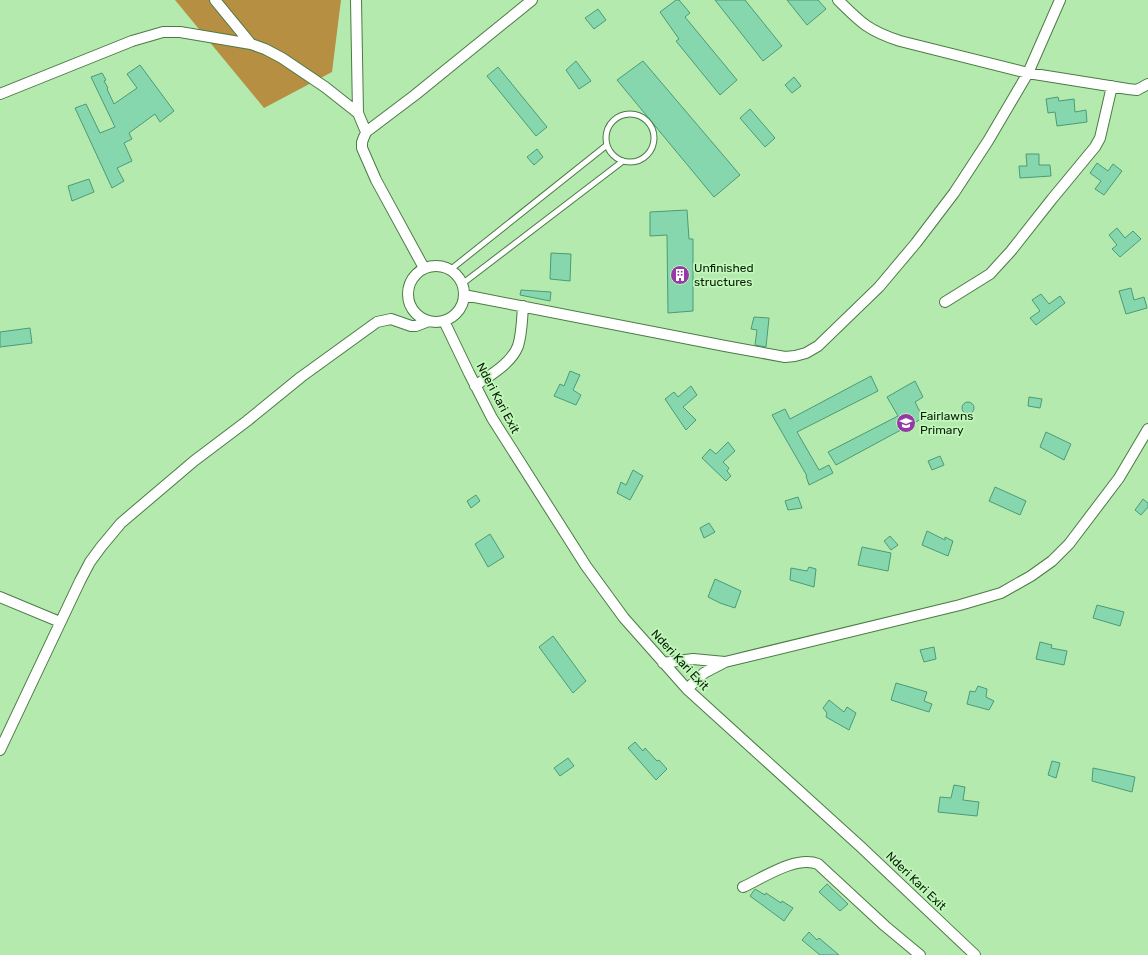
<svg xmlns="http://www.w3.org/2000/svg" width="1148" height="955" font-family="Rubik,sans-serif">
<rect width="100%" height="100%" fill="#b5eaae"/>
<path fill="#b68f43" d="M175,0H341L332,72L264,108Z"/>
<path fill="#86d6ae" stroke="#4b9b76" d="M676,0H679L690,13L685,17L737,80L720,95L676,41L679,39L660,12Z
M715,0H745L782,46L763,61Z
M787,0H818L826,9L807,25Z
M598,9L606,20L594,29L585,18Z
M576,61L591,81L579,89L566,70Z
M643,61L740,175L714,197L617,80Z
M140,65L174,111L160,122L155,114L129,133L132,139L124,143L132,161L117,168L124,181L112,188L75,108L86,104L100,133L115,127L91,77L102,73L106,80L104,81L108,88L107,89L114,104L137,88L127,74Z
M498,67L547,127L536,136L487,76Z
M794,77L801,86L792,93L785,85Z
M1058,97L1059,101L1074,99L1075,112L1086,110L1087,122L1057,126L1055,112L1048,113L1046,99Z
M750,109L775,138L765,147L740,118Z
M537,149L543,157L534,165L527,157Z
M1026,154H1039V165H1050L1051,176L1020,178L1019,166H1027Z
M1097,163L1108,171L1113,164L1122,171L1104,195L1095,189L1101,181L1090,173Z
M89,179L94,192L72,201L68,186Z
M687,210L689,239H693V311L668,313L667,235L650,236V212Z
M1117,228L1125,238L1133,231L1141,239L1120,257L1112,249L1117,245L1109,235Z
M551,253L571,254L570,281L550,279Z
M1131,288L1134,300L1144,297L1147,308L1126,314L1119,291Z
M521,290L551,292L550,301L520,295Z
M1041,294L1049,304L1060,296L1065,303L1036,325L1030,318L1040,311L1032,300Z
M754,317L769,318L766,347L755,345L757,330L751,329Z
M30,328L32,343L0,347V332Z
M570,371L580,375L573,390L581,395L576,405L554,396L560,384L564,386Z
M871,376L878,391L797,432L819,470L829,465L833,473L809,485L806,476H807L772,415L785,409L790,419Z
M915,381L923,397L915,402L923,418L836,465L828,452L898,416L887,397Z
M691,386L697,395L683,407L696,420L686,430L665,399L674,392L678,397Z
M1029,397L1042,399L1040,408L1028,406Z
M962 408a6 6 0 1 1 12 0a6 6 0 1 1-12 0Z
M1046,432L1071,444L1064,460L1040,447Z
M728,442L735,451L723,462L729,468L727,471L731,476L726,481L702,458L710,449L716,454Z
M940,456L944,465L932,470L928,461Z
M633,470L643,476L630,500L617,493L621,482L626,485Z
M995,487L1026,501L1020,515L989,501Z
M476,495L480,501L471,508L467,501Z
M798,497L802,508L788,510L785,501Z
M1143,499L1148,503V507L1141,515L1135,510Z
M709,523L715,532L704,538L700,528Z
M927,531L945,540V537L953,541L948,556L922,545Z
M490,534L504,557L488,567L475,544Z
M890,536L898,545L891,550L884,541Z
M862,547L891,553L888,571L858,565Z
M809,567L816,569L814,587L790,580L791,568L807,571Z
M715,579L741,591L735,608L720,603L708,597Z
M1097,605L1124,612L1120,626L1093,618Z
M553,636L586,681L573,693L539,647Z
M1040,642L1052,645L1051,648L1067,651L1064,665L1036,659Z
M934,647L936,659L924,662L920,650Z
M896,683L927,692L924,701L932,704L929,712L891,700Z
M978,686L987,689L986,697L994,701L989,710L967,704L970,691L975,692Z
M829,700L844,712L847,707L856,713L849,730L826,717L827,713L823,708Z
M635,742L643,751L645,748L657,761L659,760L667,769L656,780L628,748Z
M568,758L574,766L560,776L554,768Z
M1052,761L1060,763L1056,778L1048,775Z
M1093,768L1135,777L1132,792L1092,781Z
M954,785L965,787L963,800L979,802L977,816L938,812L940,797L951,798Z
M827,884L848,904L840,911L819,892Z
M755,889L765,895L766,893L781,903L782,901L793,908L784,921L750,896Z
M809,932L817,940L819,938L839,955H820L802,940Z"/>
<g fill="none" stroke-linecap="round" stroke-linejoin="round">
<defs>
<path id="service" d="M606 138a24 24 0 1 1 48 0a24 24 0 1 1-48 0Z
M450,270L607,145
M462,284L623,161"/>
<path id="minor" d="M215,0L251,44
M356,0L358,113
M838,0C861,23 869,31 900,41L1028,73L1128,89L1137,90L1148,84
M0,94L132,41L163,32H180L251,44L265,49L282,58L325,87L358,113L366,132
M408 294a28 28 0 1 1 56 0a28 28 0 1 1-56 0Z
M424,268L376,180L362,148V142L366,132L415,95L532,0
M464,295L725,346L785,357L795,356L806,353L818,346L879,287L916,243L954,193L988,141L1028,73L1060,0
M945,302L990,274L1011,251L1052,199L1095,147L1100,138L1112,86
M444,321L469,373L492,418L586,566L624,618L687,689L861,847L975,955
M475,386C490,375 511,364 518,346C522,333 522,319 523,306
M0,597L60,622
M725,662L960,605L1001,593L1031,576L1052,561L1069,544L1119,478L1148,429
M663,663L693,659L725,662L704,673L687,689
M0,750L80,581L90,562L101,547L121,523L194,461L247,421L301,377L377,322L391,319L411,326H416L429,321
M743,887C763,878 796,855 818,864L885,926L920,955"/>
</defs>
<use href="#service" stroke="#4a7b44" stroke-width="7"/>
<use href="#minor" stroke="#4a7b44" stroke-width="12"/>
<use href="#service" stroke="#fff" stroke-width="5"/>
<use href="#minor" stroke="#fff" stroke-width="10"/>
</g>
<defs>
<symbol id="building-disc" viewBox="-11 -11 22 22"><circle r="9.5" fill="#953aa5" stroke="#c2f8bb"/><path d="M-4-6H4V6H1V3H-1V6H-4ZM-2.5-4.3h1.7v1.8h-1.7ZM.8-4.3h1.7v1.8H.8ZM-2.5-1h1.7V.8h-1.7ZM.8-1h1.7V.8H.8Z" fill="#fff"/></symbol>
<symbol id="school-disc" viewBox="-11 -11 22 22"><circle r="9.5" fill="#953aa5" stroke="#c2f8bb"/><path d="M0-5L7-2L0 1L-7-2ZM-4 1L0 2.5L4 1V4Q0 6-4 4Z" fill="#fff"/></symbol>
</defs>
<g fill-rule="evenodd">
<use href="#building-disc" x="669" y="264" width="22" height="22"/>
<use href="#school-disc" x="895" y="412" width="22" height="22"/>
</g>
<g text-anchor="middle" stroke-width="3.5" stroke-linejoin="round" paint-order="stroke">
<g font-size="12" fill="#081c06" stroke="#c2f8bb" text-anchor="start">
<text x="694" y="272">Unfinished<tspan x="694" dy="14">structures</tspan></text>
<text x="920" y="420">Fairlawns<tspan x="920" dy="14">Primary</tspan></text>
</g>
<g font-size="12" fill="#081c06" stroke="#c2f8bb">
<text transform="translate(498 398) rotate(62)" y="4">Nderi Kari Exit</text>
<text transform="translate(680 660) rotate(47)" y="4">Nderi Kari Exit</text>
<text transform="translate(916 881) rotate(44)" y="4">Nderi Kari Exit</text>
</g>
</g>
</svg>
